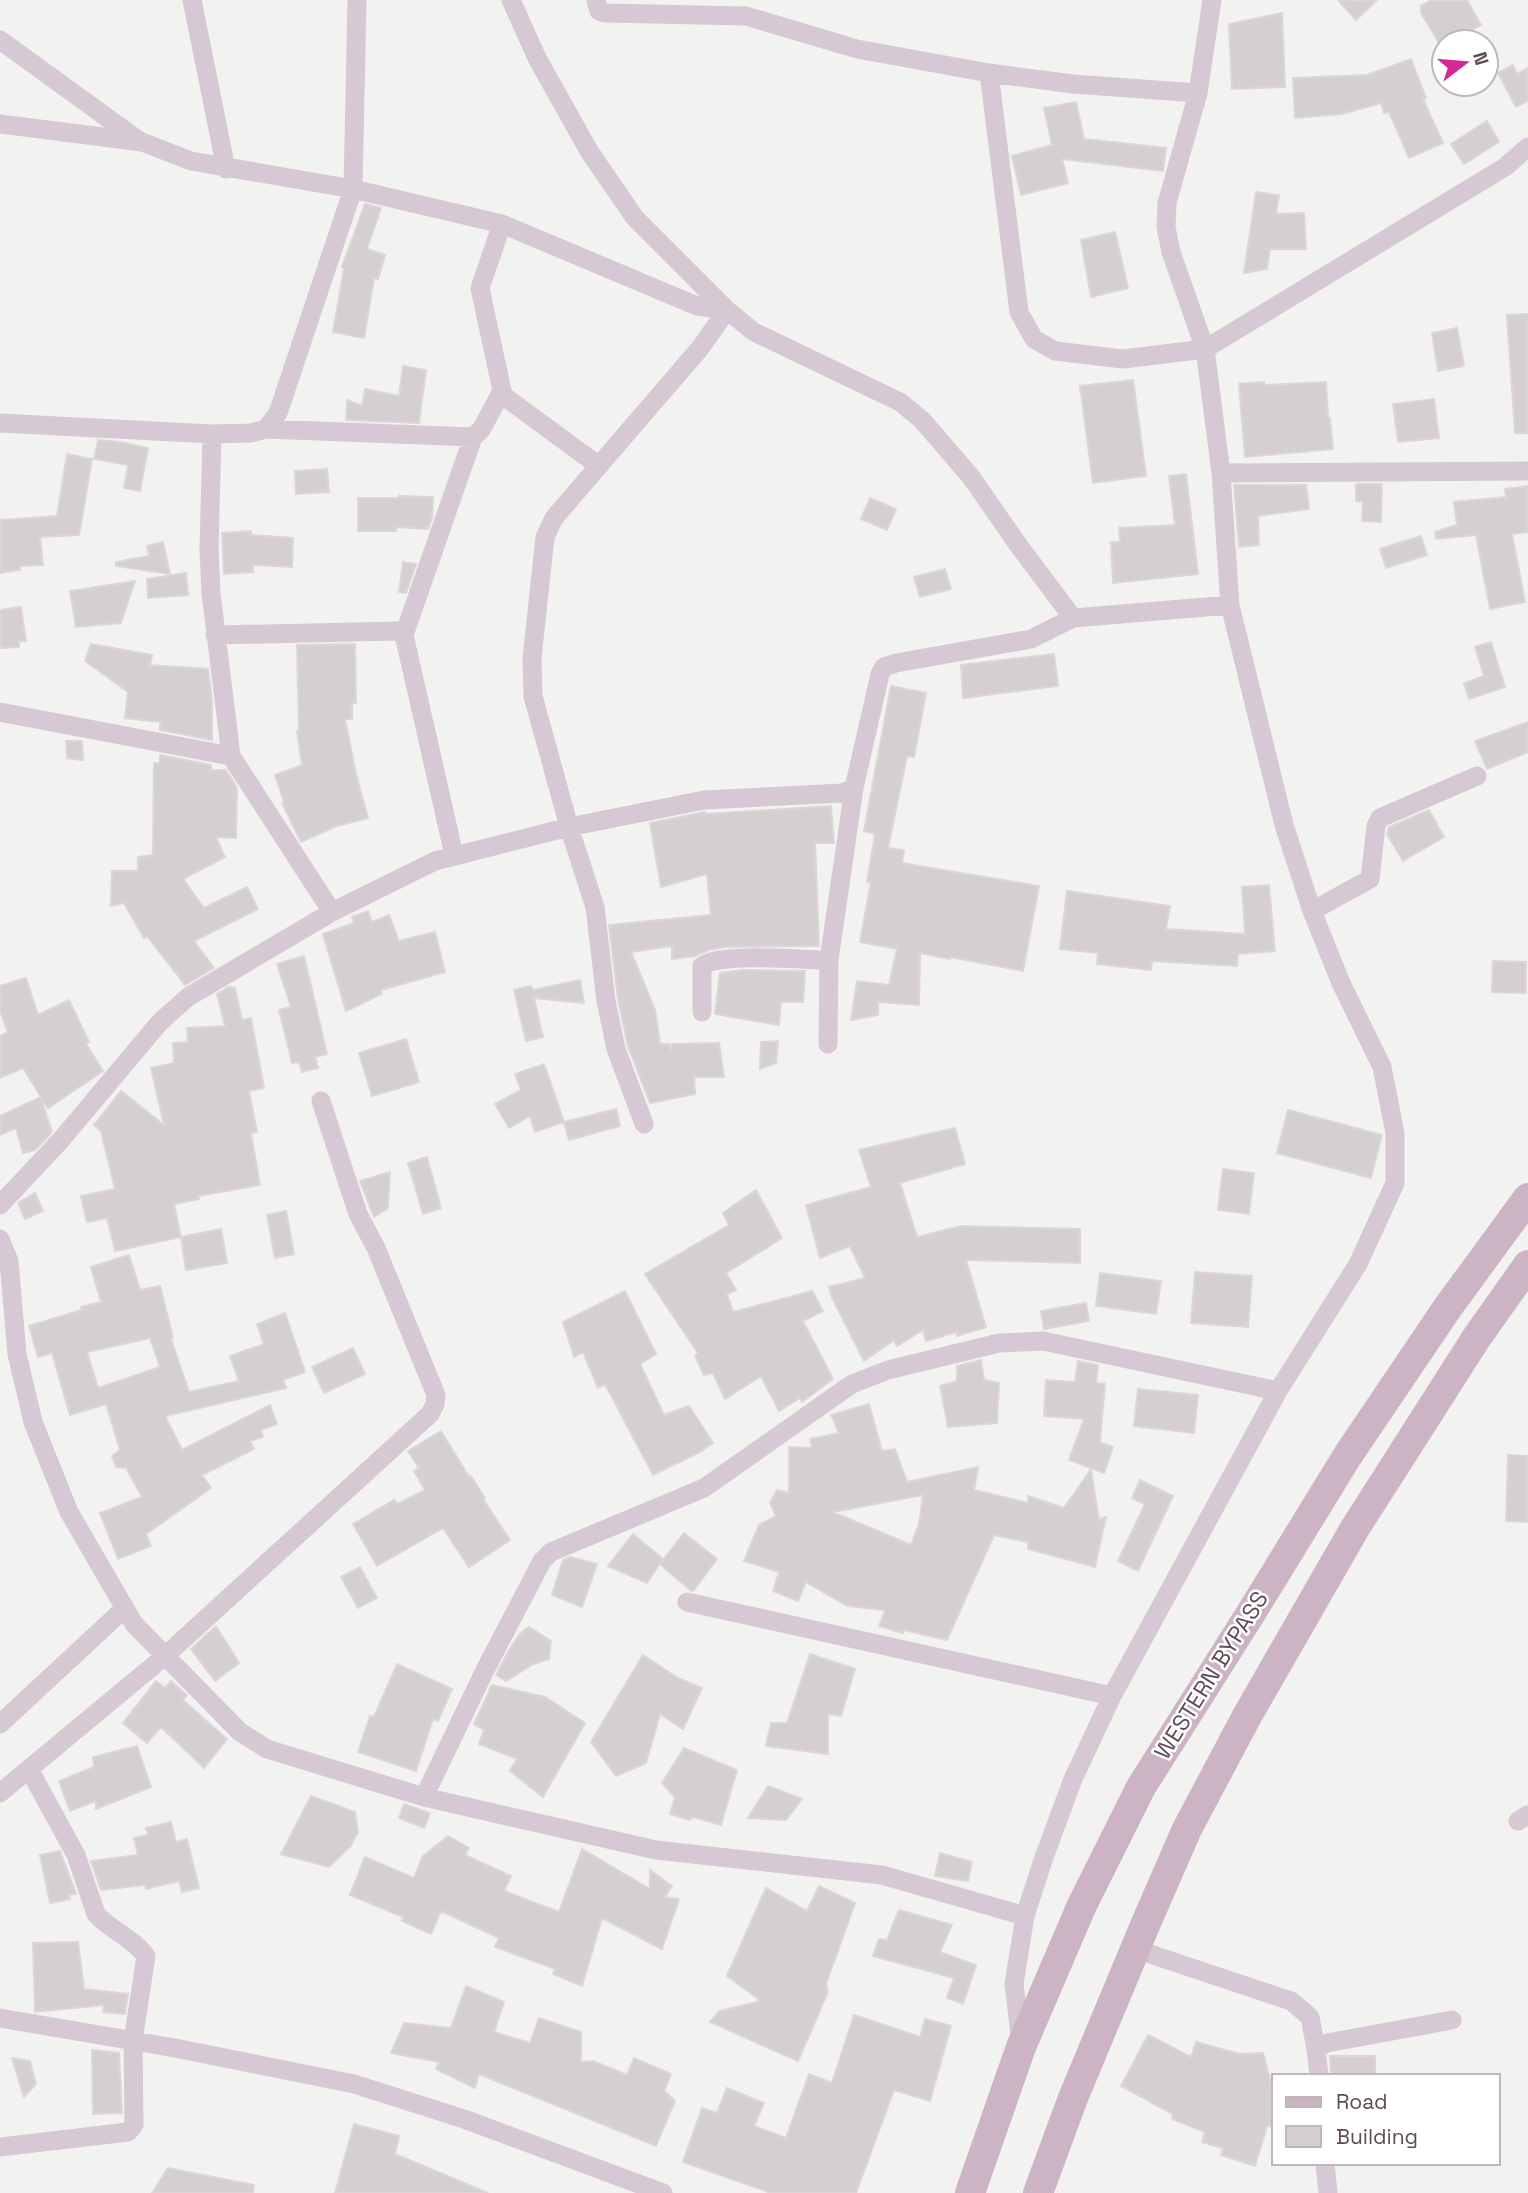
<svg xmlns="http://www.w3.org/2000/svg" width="1528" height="2193" font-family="'Space Grotesk',sans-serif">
<rect width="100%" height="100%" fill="#f2f3f1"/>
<path fill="#d5cfd2" stroke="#dcd6d9" stroke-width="2" fill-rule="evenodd" d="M1338,0H1377L1356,20Z
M1431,0H1467L1481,25L1458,36L1456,33L1439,43L1421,13V6Z
M1282,13L1285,87L1232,89L1229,24Z
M1411,59L1426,98L1423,99L1443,143L1409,158L1389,112L1384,113L1381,103L1342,114L1295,118L1293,78L1367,75Z
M1513,65L1517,74L1528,68V101L1516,107L1498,73Z
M1076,102L1084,139L1166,148L1163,171L1062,159L1068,183L1021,195L1012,156L1052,145L1044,108Z
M1487,121L1499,142L1464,164L1451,144Z
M1256,192L1279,195L1276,214L1304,213L1306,249H1270L1267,269L1244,273Z
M365,204L381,208L367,249L385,255L378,279L374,278L364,338L333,332L344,268L342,267Z
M1115,232L1128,288L1091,297L1081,240Z
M1528,314V433H1515L1507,315Z
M1457,328L1464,366L1438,371L1432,333Z
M403,366L426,370L419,423L346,420L347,400L362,406L365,389L399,396Z
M1133,380L1146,476L1093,483L1080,386Z
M1264,382V385L1326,382L1328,418H1330L1333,449L1245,457L1239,384Z
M1434,399L1439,438L1398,442L1393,404Z
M98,440L121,442L148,448L140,491L124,488L128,465L94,459Z
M67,454L92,459L79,535L40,537L43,565L20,566V570L0,573V520L57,516Z
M327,469L329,492L296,494L295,471Z
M1186,474L1198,574L1113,583L1111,542H1120L1119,528L1175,525L1169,476Z
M1356,484H1382L1381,522L1362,521L1363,502L1356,501Z
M1234,485H1306L1309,509L1258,516L1259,545L1239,547Z
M1528,486V532L1512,534L1525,602L1490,609L1476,535L1436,539L1435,532L1457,525L1454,502L1506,497L1505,489Z
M399,496L433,497L432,518L428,529L396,527V531H358V498H399Z
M870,498L896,509L887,530L861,519Z
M251,531V535L293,538L292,567L253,565V572L224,574L222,533Z
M1421,536L1427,555L1386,568L1380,549Z
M163,542L170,574L116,566V562L149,556L147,546Z
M403,562L416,564L406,593L399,592Z
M945,569L951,589L920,597L914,577Z
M186,573L188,595L148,598L147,579Z
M135,581L121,623L76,627L70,591Z
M21,607L26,641H19V647L0,648V610Z
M1491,642L1505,687L1469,699L1464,683L1484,676L1475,647Z
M91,644L152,655L150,665L208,669L212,700V740L160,730V722L125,718L128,692L85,661Z
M355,644L356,703H352V719H345L356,774L368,818L337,826L301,842L282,803L284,802L275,775L302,765L297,731H299L297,645Z
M1054,654L1058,686L963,698L961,665Z
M891,686L926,693L914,757L907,756L888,848L904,850L902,863L1039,886L1023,971L950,957V959L920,953L919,1005L878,1002V1015L851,1020L857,981L889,985L897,949L860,942L871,882H867L875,834L864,831Z
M1528,722V752L1487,769L1475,741Z
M66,741H82L83,760L67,758Z
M160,755L211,765V770H226L237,788L236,838L216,837L225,857L183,879L204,908L247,887L258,909L194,941L214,968L185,985L147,936L144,938L124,903L111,906L112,871H138V857L153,855L154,763H160Z
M831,806L834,843H815L819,946L725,947L709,950L695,956L672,959V946L631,952L655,1010L660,1044H669L672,1051V1044L719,1043L724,1077H694L695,1094L650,1103L628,1046L618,999L609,925L711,915L707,874L661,887L650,823L705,812V814Z
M1429,810L1444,837L1403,861L1387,834L1389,827Z
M1269,885L1275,951L1238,954L1237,966L1152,961L1151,970L1097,964L1098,953L1060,949L1067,891L1170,906L1166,929L1245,934L1242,887Z
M368,911L372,922L389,915L399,941L435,932L445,972L381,990L382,994L346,1011L323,934L354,923L352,917Z
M304,956L327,1054L315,1057L318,1068L302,1072L299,1062L292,1063L279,1010L291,1007L277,964Z
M1493,961L1526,962V993L1492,992Z
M743,970L805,971L803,1002H781L779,1025L715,1014L720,973Z
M26,978L38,1015L69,1000L89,1042L86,1044L103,1071L48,1108L41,1098L52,1132L35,1150L23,1153L16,1128L0,1135V1116L41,1097L23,1068L0,1078V1036L8,1032L0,1011V986Z
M580,980L584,1003L534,998L543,1037L526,1041L514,990L531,986L533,990Z
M229,987L235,988L242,1020L251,1018L264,1088L249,1091L257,1132L251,1133L260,1185L198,1196L199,1199L174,1204L181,1237L115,1251L107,1218L87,1222L81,1196L115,1189L101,1131L94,1125L121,1091L164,1125L151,1068L174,1063L173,1043L188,1042L187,1028L225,1026L217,994Z
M406,1039L419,1082L372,1096L359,1053Z
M778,1041L776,1063L760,1069L761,1042Z
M544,1064L564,1122L535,1132L530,1116L509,1128L495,1104L521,1090L515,1074Z
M616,1109L620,1126L569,1140L564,1122Z
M1288,1110L1382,1135L1371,1178L1277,1153Z
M955,1128L965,1164L900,1183L917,1237L961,1226L1080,1229V1263L966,1260L986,1327L957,1336V1332L926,1341L923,1330L897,1346L894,1340L864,1361L832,1298L829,1287L865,1278L850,1246L820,1258L806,1205L871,1187L859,1150Z
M427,1157L441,1208L423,1214L408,1163Z
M1223,1169L1254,1173L1249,1214L1218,1210Z
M390,1172L388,1208L374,1217L360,1181Z
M756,1190L782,1238L726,1273L736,1290L727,1294L733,1312L812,1291L823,1311L803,1321L833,1379L802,1402L800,1398L779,1411L761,1376L725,1399L713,1373L704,1375L695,1356L698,1353L645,1274L729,1225L723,1213Z
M35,1193L43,1211L25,1219L18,1203Z
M286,1211L294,1254L275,1258L267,1215Z
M221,1229L227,1263L186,1270L181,1237Z
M129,1255L140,1290L160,1286L173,1338L171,1339L189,1392L239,1381L230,1356L264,1344L257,1324L285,1313L305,1372L283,1380L286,1388L165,1416L182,1450L270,1405L277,1424L261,1430L263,1437L250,1441L254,1449L202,1475L211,1488L146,1534L151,1546L118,1559L100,1513L142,1497L126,1468L116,1467L112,1456L120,1450L106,1404L70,1415L52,1353L38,1357L29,1326L82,1310L81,1307L101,1302L91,1267ZM150,1338L160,1367L98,1388L87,1352Z
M1195,1272L1252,1276L1248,1327L1191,1323Z
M1100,1273L1161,1281L1156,1314L1096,1306Z
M625,1291L656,1354L640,1364L664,1415L689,1406L713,1443L700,1452L653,1475L605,1384L598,1388L583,1352L574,1357L563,1322Z
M1086,1303L1089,1321L1044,1329L1041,1311Z
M353,1348L365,1374L324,1393L312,1367Z
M981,1360L984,1380L999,1383L997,1423L948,1427L940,1386L957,1381V1366Z
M1078,1361L1098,1365L1096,1383L1105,1384L1100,1442L1113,1447L1104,1473L1069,1460L1084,1419L1044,1416L1046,1380L1075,1382Z
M1138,1389L1198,1395L1194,1433L1134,1426Z
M869,1404L882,1451L895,1449L907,1482L978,1467L974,1490L1028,1503V1496L1064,1508L1091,1469L1099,1520L1106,1517L1095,1567L1028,1549V1542L994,1535L947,1640L904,1630L903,1633L879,1626L885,1610L847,1606L806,1582L798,1601L773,1591L779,1572L744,1561L759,1525L776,1516L770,1503L777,1490L789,1493V1447L812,1448L810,1439L839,1433L831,1415ZM923,1495L919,1524L911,1545L833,1512Z
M441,1431L469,1477L471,1476L485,1498L483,1499L510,1540L469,1567L443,1528L377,1566L353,1524L394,1500L398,1504L425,1490L414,1471L419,1468L408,1451Z
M1508,1455L1528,1456V1522L1506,1521Z
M1140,1480L1173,1496L1138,1571L1118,1561L1145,1504L1132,1498Z
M684,1533L717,1559L693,1591L690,1590L660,1564Z
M633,1534L663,1559L647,1583L608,1566Z
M570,1557L597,1564L582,1607L552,1595L563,1560Z
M360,1567L377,1598L358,1608L341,1577Z
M216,1626L239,1663L215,1681L191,1649Z
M529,1627L551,1641L549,1659L533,1664L506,1681L496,1675L509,1650L520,1634Z
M810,1654L855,1669L841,1716L828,1714V1754L766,1746L771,1723H787Z
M643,1655L678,1678L702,1688L683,1729L660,1714L646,1763L616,1776L591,1742Z
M397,1664L452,1689L438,1721L433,1719L416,1771L358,1752L370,1716L374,1717Z
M156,1681L165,1688L171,1681L180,1689L187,1695L183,1700L227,1739L204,1768L161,1727L147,1743L123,1723Z
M492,1685L545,1697L585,1723L543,1797L510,1771L517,1759L479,1744L484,1730L474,1724Z
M137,1746L151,1787L96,1809V1801L70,1811L59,1781L94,1767L93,1757Z
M684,1748L737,1770L721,1825L693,1817L689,1820L670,1814L675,1798L662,1783Z
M768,1786L802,1799L786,1820L748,1818Z
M311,1796L355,1812L358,1832L350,1847L329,1867L281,1854Z
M404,1804L430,1813L424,1828L399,1818Z
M171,1822L176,1842L187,1839L199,1888L182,1892L179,1881L146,1889L145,1885L101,1890L91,1861L138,1855L134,1838L148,1835L146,1828Z
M448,1836L469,1848L465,1855L511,1876L504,1891L559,1912L582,1849L650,1889V1870L672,1886L665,1897L679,1899L662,1949L602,1918L582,1986L553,1974L555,1969L495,1947L499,1938L441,1911L431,1934L402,1921L403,1917L350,1895L365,1857L414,1878L423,1856Z
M60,1851L76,1894H69L70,1899L50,1903L40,1855Z
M940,1853L972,1862L968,1881L935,1876Z
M819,1886L855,1903L826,1984L828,1992L798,2061L710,2022L720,2011L761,2001L727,1976L766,1888L807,1911Z
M899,1910L952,1925L940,1952L976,1965L963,2004L947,1998L954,1978L873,1956L879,1939L887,1940Z
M78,1942L84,1989L128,1994L125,2014L103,2012L104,2005L35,2012L33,1943Z
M466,1986L504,2002L494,2032L530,2043L539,2018L581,2032V2062L593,2061L627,2075L634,2058L671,2074L664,2091L675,2101L656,2146L479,2074L475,2088L436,2069L439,2062L391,2053L404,2023L451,2028Z
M854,2015L920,2037L925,2019L951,2026L930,2101L894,2090L856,2193H771L683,2162L702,2108L717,2113L727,2088L764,2103L754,2126L786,2138L809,2074L832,2083Z
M1148,2035L1191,2057L1196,2042L1240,2054L1263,2053L1274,2093V2127L1267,2126L1255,2166L1221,2155L1223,2148L1202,2142L1205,2132L1172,2119L1173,2114L1121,2086Z
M92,2050L119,2053L122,2113L93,2114Z
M1330,2056H1375V2076H1331Z
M12,2058L30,2061L36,2084L24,2097Z
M354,2124L399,2136L395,2154L488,2193H335Z
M168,2168L254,2185L253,2193H152Z"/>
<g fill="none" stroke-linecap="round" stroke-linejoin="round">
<path stroke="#d6c9d3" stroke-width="19" d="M192,0L226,169
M511,0L537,58L589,151L635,218L727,310L754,332L900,402L922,420L971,477L1019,546L1073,618L1230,605
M596,0L599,11L605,13L746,16L857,49L989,73L1073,84L1198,93
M0,40L138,140
M989,73L1019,312L1034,339L1055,351L1123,359L1205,349L1505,167L1528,147
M0,124L142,142L191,161L353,189L502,224L697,306L727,310L701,347L554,518L545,537L532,658L533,696L569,827L595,907L606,1001L616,1049L644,1124
M502,224L480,288L502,391L505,397L599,466
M0,423L212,434L251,433L266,429L473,437
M266,429L278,413L353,189L357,0
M212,434L209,550L211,593L231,756L332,912
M1221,473L1528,471
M215,635L398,631L404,635
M0,712L231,756
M454,855L404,635L473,437L481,430L502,391
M1312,911L1370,879L1376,826L1380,818L1477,776
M702,1012V966C720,952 802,960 829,960
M828,1044L829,960L854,788
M0,1205L60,1141L160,1022L188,997L332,912L435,861L569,827L704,800L842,793L854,788L880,674L884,667L896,663L1031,639L1073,618
M0,1239L9,1261L17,1354L33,1422L69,1512L134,1624L240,1732L267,1749L424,1797L656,1850L882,1875L1025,1916
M687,1602L1112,1696
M0,1724L125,1608
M0,1793L165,1656L430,1414L435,1404L436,1395L376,1248L358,1214L321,1101
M424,1797L485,1670L542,1561L551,1552L704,1488L852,1384L888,1370L999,1343L1043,1341L1278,1391
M1518,1821L1528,1815
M1135,1949L1291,2001L1310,2017L1316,2049L1319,2076
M0,2018L175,2048L354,2084L464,2119L663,2193
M1021,2043L1014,1984L1025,1916L1043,1860L1073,1779L1112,1696L1278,1391L1358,1264L1395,1183V1133L1382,1067L1341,983L1312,911L1284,825L1230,605L1221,473L1205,349L1171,252L1166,227L1167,203L1198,93L1212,0
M1316,2049L1327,2043L1452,2020
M0,2147L128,2132L134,2125L133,2041L146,1956C133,1938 110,1930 96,1914L76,1855L29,1769
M1325,2163L1328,2193"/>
<path stroke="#cdb4c5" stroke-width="30" d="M970,2193L1021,2047L1082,1905L1141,1787L1251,1613L1348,1455L1448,1307L1528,1198
M1038,2193L1073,2098L1146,1923L1187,1829L1247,1716L1355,1528L1477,1337L1528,1265"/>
</g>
<g text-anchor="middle" stroke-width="5" stroke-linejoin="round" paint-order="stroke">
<g font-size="23" fill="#5d4b58" stroke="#fff">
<text transform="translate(1211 1675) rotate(-58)" y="8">WESTERN BYPASS</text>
</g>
</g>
<rect x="1272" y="2074" width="228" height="91" fill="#ffffff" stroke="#beb7bc" stroke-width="2"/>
<rect x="1286" y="2097" width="35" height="10" fill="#cdb4c5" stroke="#beb7bc" stroke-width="2"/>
<text x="1336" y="2109" font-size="21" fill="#5d4b58">Road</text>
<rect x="1286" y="2126" width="35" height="21" fill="#d5cfd2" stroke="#beb7bc" stroke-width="2"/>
<text x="1336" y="2144" font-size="21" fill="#5d4b58">Building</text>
<g transform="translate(1465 63) rotate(74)"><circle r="33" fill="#ffffff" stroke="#beb7bc" stroke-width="2"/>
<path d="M0-5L12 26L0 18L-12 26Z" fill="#d42a96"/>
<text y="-10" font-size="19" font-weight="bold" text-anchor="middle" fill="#5d4b58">N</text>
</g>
</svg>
